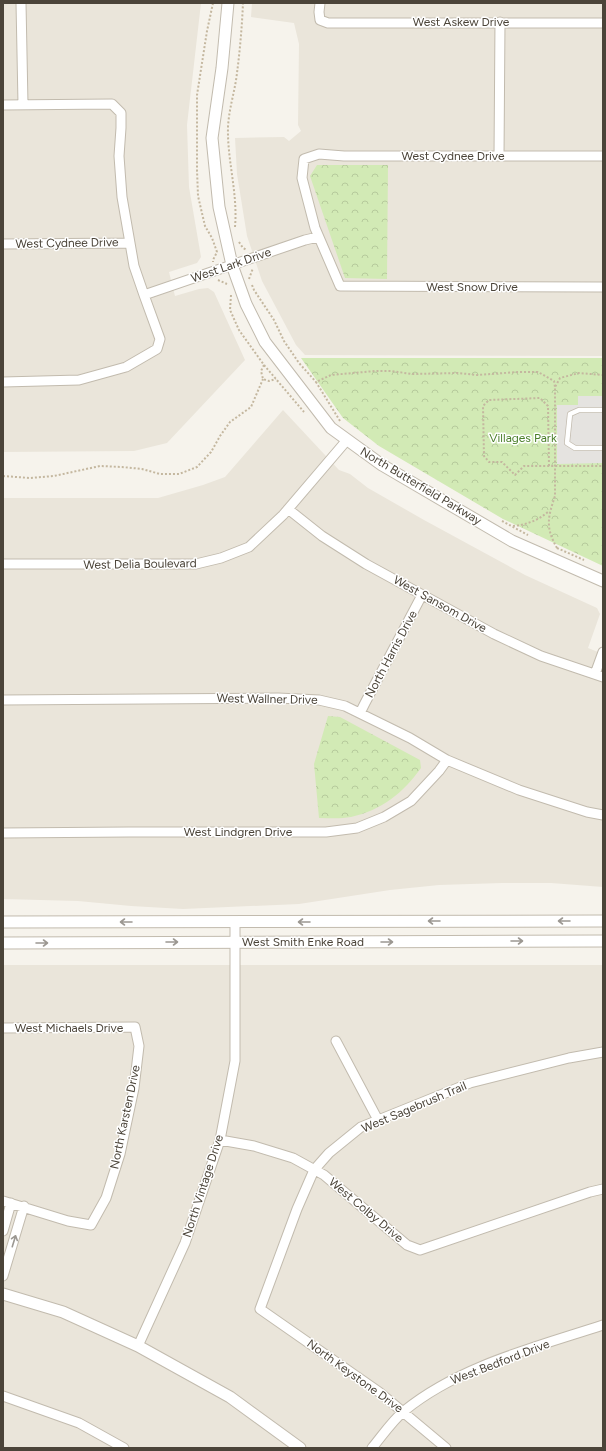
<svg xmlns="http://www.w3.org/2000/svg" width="606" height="1451" font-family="Figtree,sans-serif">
<defs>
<pattern id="park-crowns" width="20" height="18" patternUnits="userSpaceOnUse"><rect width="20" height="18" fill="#d2eab5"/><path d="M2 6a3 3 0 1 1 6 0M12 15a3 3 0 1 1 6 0" fill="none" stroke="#b6ca9c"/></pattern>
</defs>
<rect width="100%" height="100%" fill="#f6f3ec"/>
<path fill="#eae5da" d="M3,3H201L187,125L189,187L201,257L197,263L169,272L175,296L199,289L208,288L214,292L245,360L167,443L134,451L3,452Z
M252,3H603V356L305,355L296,345L262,281L247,236L237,174L235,138L284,137L289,141L301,131L298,125L299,44L294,23L251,17Z
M283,410L339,470L350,474L368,488L424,520L525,575L597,608L600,614L588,648L603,654V887L551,883H502L439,885L390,890L299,904L183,909L131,906L78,901L3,899V498H158L203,485L225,477Z
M3,965H603V1448H3Z"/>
<path fill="url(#park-crowns)" d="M317,165H388L387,279L345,278L310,176Z
M301,358H603V566L503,519L379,446L343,418Z
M328,716L340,717L420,760L421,768C403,793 382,810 351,817C341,819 329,818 319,818L314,764Z"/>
<path fill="#e5e3e0" d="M578,396H603V463L557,464V405H578Z"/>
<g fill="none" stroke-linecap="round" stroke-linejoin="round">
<defs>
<path id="service" d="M603,410H579L570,414L567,443L575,448H603"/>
<path id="minor" d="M21,3L23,104
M320,3L319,12L320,20L328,23H603
M3,105L112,104L121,113V128L119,156L122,197L134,266L144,295L160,339L157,349L126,367L79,380L3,382
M499,156L500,22
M603,156H344L319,154L304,159L302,178L315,228L340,286L603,287
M3,244L130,243
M144,295L305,240L318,237
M288,509L322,536L366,564L494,634L541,656L603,677
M3,564H196L221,558L249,547L283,515L347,440
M595,674L603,652
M3,700L278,698L319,700L345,706L410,738L447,760L519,790L587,812L603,815
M360,713L365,703L422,595
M3,833L129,832H326L357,828L384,817L411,801L439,771L447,760
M3,1028L135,1027L139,1046L134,1088L120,1154L106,1198L91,1225L68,1221L3,1201
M336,1041L378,1120
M220,1140L254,1146L293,1158L324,1175L407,1245L420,1250L590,1192L603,1189
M3,1231L11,1203
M3,1276L24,1206
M138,1346L185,1243L220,1140L235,1061V922
M3,1396L79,1423L124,1448
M372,1448C382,1436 392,1421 404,1411C459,1366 536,1347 603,1325
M446,1448L379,1392L260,1309L297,1209L314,1170L329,1153L361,1127L470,1083L569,1058L603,1052"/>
<path id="tertiary" d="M228,3L222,68L212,138L219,207L232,265L246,304L265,342L331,428L382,465L512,541L603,581
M3,922L603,921
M3,943L603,941
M3,1294L63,1312L138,1346L230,1397L300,1448"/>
</defs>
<use href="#service" stroke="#c2bbae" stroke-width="6"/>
<use href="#minor" stroke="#c2bbae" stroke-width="11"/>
<use href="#tertiary" stroke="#c2bbae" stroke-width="13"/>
<path stroke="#c4b79f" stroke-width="2" stroke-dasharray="2 2" stroke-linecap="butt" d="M213,3L207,31L197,95V170L198,196L205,226L212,238L217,252L213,260V262
M235,227C238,193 227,160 228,127C229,108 235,91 237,73C240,50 242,26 243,3
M239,242L243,248L247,250
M249,279L253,268
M218,280L227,284
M252,285L254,290L274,320L284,341L299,363L316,382
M231,295L230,310L239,330L264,365L304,412
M264,365L261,371L263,379L269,381L276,379
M340,421L316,382L331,375L375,371H391L412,374L458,373L477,375L518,372H538L554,381L555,387
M549,466L548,406L540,398L489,400L483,406L484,456L489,462H502L515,475L524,466H603
M3,476L30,478L54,476L100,466L122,467L142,469L160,474H179L197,467L211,452L220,436L230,422L251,407L263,379
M502,521L528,535
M513,526C526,525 539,520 549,511
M557,548L584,560
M557,548C545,527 548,517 555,496V387L560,378L579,373L603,375"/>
<use href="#service" stroke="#fff" stroke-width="4.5"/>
<use href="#minor" stroke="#fff" stroke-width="9"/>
<use href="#tertiary" stroke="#fff" stroke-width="11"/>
</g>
<defs><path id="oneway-shaft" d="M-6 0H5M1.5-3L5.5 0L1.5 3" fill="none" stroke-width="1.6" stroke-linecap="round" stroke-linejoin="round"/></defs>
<g stroke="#9c9892">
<use href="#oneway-shaft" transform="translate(434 921) rotate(180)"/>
<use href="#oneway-shaft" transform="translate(564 921) rotate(180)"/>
<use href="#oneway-shaft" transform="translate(126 922) rotate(180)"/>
<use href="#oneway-shaft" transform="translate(304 922) rotate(180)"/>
<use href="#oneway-shaft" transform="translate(517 941)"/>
<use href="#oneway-shaft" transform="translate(172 942)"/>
<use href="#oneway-shaft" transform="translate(387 942)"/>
<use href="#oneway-shaft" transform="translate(42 943)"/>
<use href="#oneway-shaft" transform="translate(14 1241) rotate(-73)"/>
</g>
<g text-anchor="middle" stroke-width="3" stroke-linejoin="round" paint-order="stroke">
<g font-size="12" fill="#4b4439" stroke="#fff">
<text x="461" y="26">West Askew Drive</text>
<text x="453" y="160">West Cydnee Drive</text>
<text transform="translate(67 243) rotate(-1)" y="4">West Cydnee Drive</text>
<text transform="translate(231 265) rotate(-19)" y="4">West Lark Drive</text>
<text x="472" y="291">West Snow Drive</text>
<text transform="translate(421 486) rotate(31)" y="4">North Butterfield Parkway</text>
<text transform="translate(140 564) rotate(-1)" y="4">West Delia Boulevard</text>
<text transform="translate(440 604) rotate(29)" y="4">West Sansom Drive</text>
<text transform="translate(391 654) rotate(-62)" y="4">North Harris Drive</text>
<text transform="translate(267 699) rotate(1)" y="4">West Wallner Drive</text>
<text x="238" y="836">West Lindgren Drive</text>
<text x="303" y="946">West Smith Enke Road</text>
<text x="69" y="1032">West Michaels Drive</text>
<text transform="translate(414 1107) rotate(-23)" y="4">West Sagebrush Trail</text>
<text transform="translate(125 1117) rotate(-78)" y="4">North Karsten Drive</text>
<text transform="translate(203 1186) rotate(-72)" y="4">North Vintage Drive</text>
<text transform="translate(366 1210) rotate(40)" y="4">West Colby Drive</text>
<text transform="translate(500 1362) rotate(-21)" y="4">West Bedford Drive</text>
<text transform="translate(355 1376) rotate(36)" y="4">North Keystone Drive</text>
</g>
<g font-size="12" fill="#4a7f2a" stroke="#fff">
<text x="523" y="442">Villages Park</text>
</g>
</g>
<rect width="606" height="1451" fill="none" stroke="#4b4439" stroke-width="8"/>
</svg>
